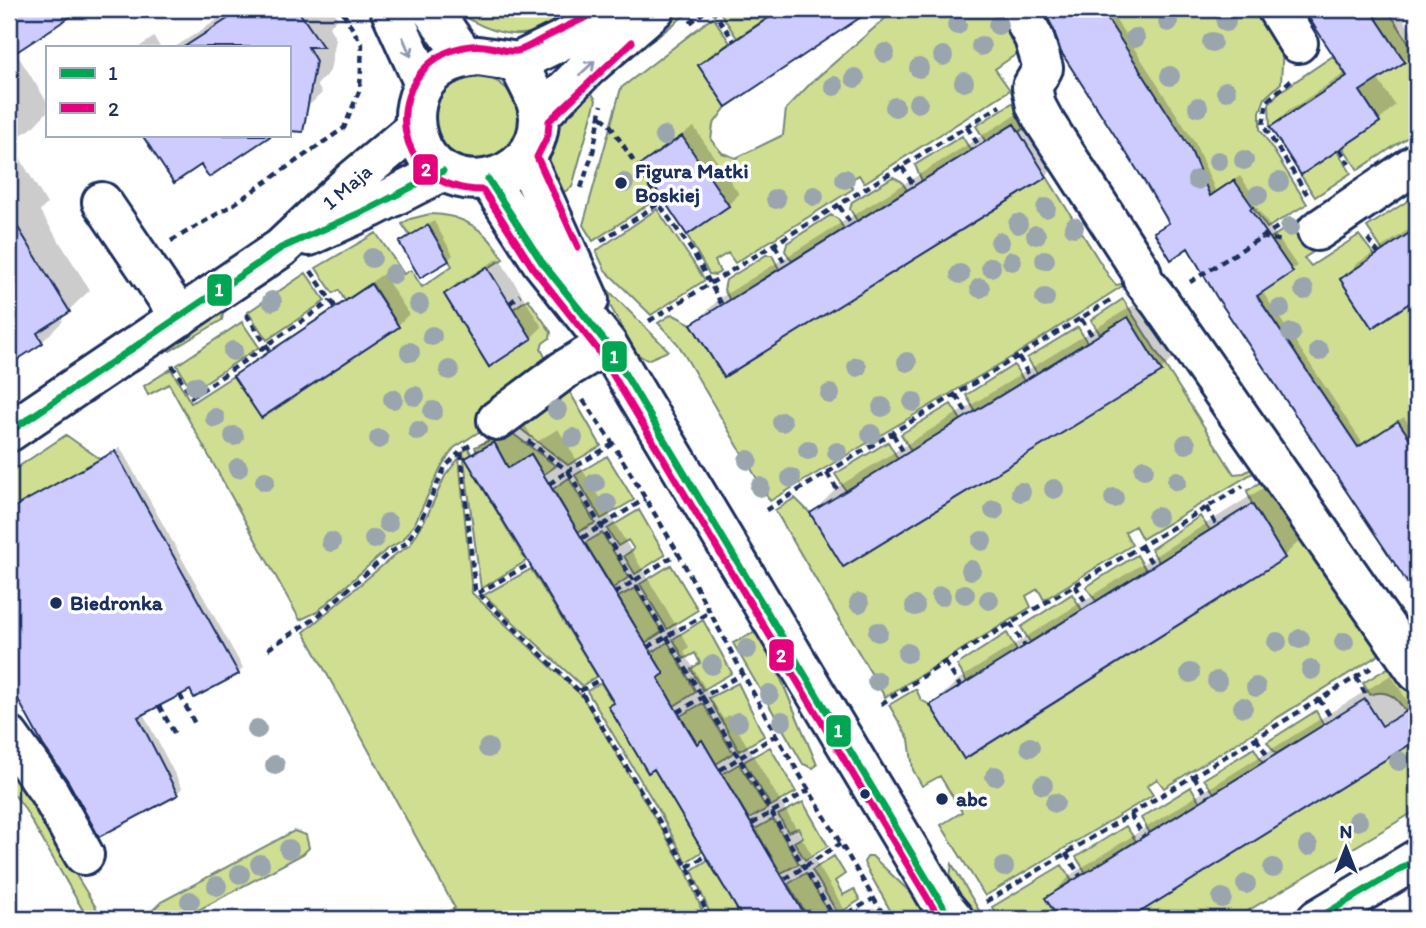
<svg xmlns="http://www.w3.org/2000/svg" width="1426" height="928" font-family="Itim,sans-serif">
<rect width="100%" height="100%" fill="#fff"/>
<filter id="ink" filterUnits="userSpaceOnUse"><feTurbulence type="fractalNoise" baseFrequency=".0143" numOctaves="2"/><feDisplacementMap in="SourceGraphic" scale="14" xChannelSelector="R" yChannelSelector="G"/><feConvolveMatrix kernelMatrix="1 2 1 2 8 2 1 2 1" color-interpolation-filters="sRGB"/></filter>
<g filter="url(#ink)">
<path fill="#d0de92" stroke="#768678" stroke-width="2" d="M455,9H574C562,16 549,26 536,31C509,41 476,26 455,9Z
M682,9H693L611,73L606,68Z
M722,9H782L737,38L720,12Z
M896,9H1018L1028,46L995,69L1010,90L864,183L859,175L848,181L853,189L735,263L728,253L715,261L720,272L715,275L709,274L687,235L729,206L682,137L640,165L661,196L593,241L583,225L621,88L713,17L730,43L698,65L726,107L713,125L711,140L722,153L736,158L783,135L786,109L811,83Z
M1075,9H1267L1283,44L1281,83L1265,98L1260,112V129L1307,204L1267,228L1234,180L1198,204Z
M1370,9H1387L1417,55V131L1358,170L1343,147L1380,122L1360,91L1405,62Z
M1333,56L1347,77L1270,127L1269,104L1278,93Z
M433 119a43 43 0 1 1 86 0a43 43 0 1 1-86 0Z
M586,84L596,100L572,187L554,198L547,166L555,126Z
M1017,100L1031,123L1019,132L1014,124L986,142L976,126Z
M962,136L971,151L922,181L915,165Z
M1417,145V184L1304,258L1311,266L1359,235L1375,256L1340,279L1372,328L1417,298V449L1377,476L1240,270L1212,289L1206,279Z
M1337,151L1351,173L1315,197L1300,174Z
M893,177L901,181L907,190L857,221L850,209L852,202Z
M1047,177L1108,275L1116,285L1127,283L1015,355L770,501L678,344L658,323L672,314L691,324L724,377Z
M1417,195V228L1383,251L1367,227Z
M657,209L705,280L651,315L605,270L596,251Z
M430,214C462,214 488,230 503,259L444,294L489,367L513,309L528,299L551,332L550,338L543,343L541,349L550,367L488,426L454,448L441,467L415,523L403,540L386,550L317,612L300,620L169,384L148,395L144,386L171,369L191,403L233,376L262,418L399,327L372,284L345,301L339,290L333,293L316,268L376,233L404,274L411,270L422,287L452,266L428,226L410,236L402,224L410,219Z
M831,215L838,219L844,229L792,261L785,251L787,243Z
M766,255H772L779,269L730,300L724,290L726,280Z
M306,273L325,301L267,340L248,312Z
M593,275L668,350L666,352L647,360L637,354Z
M1123,299L1234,474L1244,473L1257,466L1256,471L1142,539L1135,526L1125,532L1132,545L1044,600L1038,589L1026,596L1031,607L885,697L775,510L795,498L810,513L844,567L1161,372L1128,317L1100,334L1091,320Z
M221,310L223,314L222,320L170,351L166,346Z
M242,322L259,347L192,391L177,365Z
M1078,327L1087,342L1037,373L1027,358Z
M1014,365L1024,381L975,411L966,395Z
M564,382L601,446L568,465L513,423Z
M951,404L961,420L911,451L901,434Z
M512,433L556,466L543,475L531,454L508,468L494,442L477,452L475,447L496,437L499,439Z
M66,435L100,459L9,510V473Z
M888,442L898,459L846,491L835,474Z
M468,448L472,455L466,459L526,561L481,589L463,452Z
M607,456L634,500L601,519L575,475Z
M459,458L472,593L582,696L687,872L705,919H435L455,908L304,632L396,554L410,545L427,516L445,476Z
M569,478L595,523L578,532L553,489Z
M1262,481L1390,648L1164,788L1157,779L1147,786L1153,795L985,896L941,825L962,812L940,776L922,786L913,770L909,739L889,705L916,689L921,700L930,705L965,759L1285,558L1252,504L1247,491Z
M639,510L665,555L635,574L624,556L634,549L628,540L618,546L607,529Z
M1200,516L1210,530L1159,562L1151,549Z
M602,533L629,577L613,588L585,543Z
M1137,555L1146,570L1096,601L1086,587Z
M671,565L698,610L667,629L640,584Z
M531,569L597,676L582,686L484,595Z
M635,588L662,632L645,643L618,597Z
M1072,594L1082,610L1030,642L1021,627Z
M703,620L732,673L703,690L691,669L700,663L695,653L684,659L673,639Z
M753,633L759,635L768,648L817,765L813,768L803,764L733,643Z
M1007,633L1017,651L967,682L957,665Z
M668,642L696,692L674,706L658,678L664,674L651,653Z
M1399,661L1417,687L1415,698L1417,702V717L1412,708L1406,712C1397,698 1388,688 1370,695L1363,683Z
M601,683L613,703L608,706L648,773L654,769L703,851L686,862L658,809L587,691Z
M738,683L764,736L739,751L709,698Z
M703,703L733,753L716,764L702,740L697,744L680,716Z
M1316,711L1324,725L1276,754L1267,742Z
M1417,740V810L1234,919H1129Z
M770,747L796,792L771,806L745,764V761Z
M1254,748L1263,763L1214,793L1204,779Z
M29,764L49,792L33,805L103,919H88L23,806L11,791H9V769L10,773Z
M739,764L767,809L749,819L722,774Z
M1191,787L1200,802L1150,833L1141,818Z
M803,802L828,846L805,860L794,842L803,837L798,828L788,832L778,815Z
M773,819L799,864L781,873L755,829Z
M1126,826L1136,841L1086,873L1076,857Z
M294,831L306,835L309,848L303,854L182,919H152V911L161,902Z
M834,856L845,874L835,881L843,895L854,889L860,900L838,914L812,870Z
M868,856H872L912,894L927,919H895L865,865L864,862Z
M708,860L743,919H712L692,870Z
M952,864L984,919H976L949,882Z
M1062,865L1072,881L1046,898L1059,919H999L992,907Z
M806,873L832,918L829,919H809L788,884Z"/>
<path fill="#0003" d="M9,9H79L15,51L47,102V112L31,129L10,141L47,204L40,211L90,290L69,310L59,317L63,321L42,342L9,363Z
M234,9H331L338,18L329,27L336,39L330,71L317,85L322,93L301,113L289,122V47H175Z
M779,9H868L863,13L700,65L711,54Z
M1044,9H1085L1090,17L1103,9H1109L1195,143L1216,192L1240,176L1257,200L1254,203L1297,266L1262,291L1363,444L1404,417L1417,436V599L1401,578L1404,575L1189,246L1156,233L1170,222Z
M1305,9H1397L1417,40V47L1404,60L1377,78L1395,105L1379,121L1272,127L1288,111L1347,72Z
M154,37L160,47H139Z
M1041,99L1073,149L1046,176L693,325L720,298Z
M694,127L739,194L728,205L642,165L653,154Z
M144,135H269L210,174L201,163L174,180Z
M434,221L453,255L448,260L407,237Z
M1417,224V296L1372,325L1342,279L1358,263Z
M499,258L542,327L531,338L446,294L457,283Z
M383,274L409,314L398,325L262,416L235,377L246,366Z
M1155,292L1187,344L1161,370L812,513L839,486Z
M521,417L535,443L558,429L689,647L684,652L723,719L729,715L850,919H745L655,767L610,706L615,701L467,458L493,432Z
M120,447L243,668L238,673L191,688L143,713L182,788L177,794L70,780L44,744L9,680V501L12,508Z
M1279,478L1311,530L1284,556L965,757L932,705L959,679Z
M1391,675L1408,702L1417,697V738L1126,919H1061L1048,898L1073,873Z"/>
<path fill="#ceccff" stroke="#1b2f5e" stroke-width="2" d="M9,9H82L9,57Z
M243,9H297L323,47H308L316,61L303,132L289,131V47H184Z
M782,9H873L726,107L698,65Z
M1043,9H1101L1190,148L1210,196L1234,180L1253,207L1250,209L1293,272L1257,296L1358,447L1398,421L1417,449V597L1216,296L1188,248L1171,260L1154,232L1169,223L1143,179L1061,52L1053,28Z
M1303,9H1370L1405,62L1360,91L1380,122L1301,175L1270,127L1347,76Z
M1014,124L1047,177L724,377L691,324Z
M142,135H272L209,177L201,165L174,183Z
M682,136L729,206L687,235L640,165Z
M9,213L70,312L37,333L43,343L9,365Z
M428,225L449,261L420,278L399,242Z
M1417,228V298L1372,328L1340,279Z
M487,267L532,339L489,367L444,294Z
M371,284L399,327L261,418L233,376Z
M1128,317L1162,372L843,567L810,513Z
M494,442L508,468L531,454L664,674L658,678L674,706L697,744L702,740L807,919H743L654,769L648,773L608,706L614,703L465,458Z
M115,451L239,674L194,698L190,690L138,717L178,795L99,837L68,781L43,745L9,683V510Z
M1252,504L1285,558L964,759L930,705Z
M1365,699L1382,726L1417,705V740L1129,919H1059L1045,898Z"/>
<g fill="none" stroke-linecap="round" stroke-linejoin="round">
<defs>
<path id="minor" d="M390,9L424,84
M431,9L465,57
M1277,9L1298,43
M1020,12L1034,38L1043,68L1032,87L1036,106L1044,121L1141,271L1143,280L1160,302L1417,672
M478,56L518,62C525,81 538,96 539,117C540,187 438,205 418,137C413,121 414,106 421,90C432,68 454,58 478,56Z
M518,62L626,9
M539,116L587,68L655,9
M525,157L589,300
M488,179L541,261L607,344L943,906L954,919
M102,202L180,317
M1317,231L1417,163
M309,236L371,208L443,171
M497,420L564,370L607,344
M9,432L281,248L353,180L415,128
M9,736L49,792L84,855
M1317,919L1417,859"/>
</defs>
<use href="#minor" stroke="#1b2f5e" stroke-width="44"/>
<path stroke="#1b2f5e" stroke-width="4.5" stroke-dasharray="7 5" stroke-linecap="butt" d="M712,9L734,41
M690,23L708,9
M1291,80L1267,101L1263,125L1307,194
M601,117L608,122L653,191L659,204L693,252L722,305
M967,127L979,146
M1340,149L1349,164
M902,167L914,186
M581,188L593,152L602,105
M839,206L852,225
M1261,237L1283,241
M1368,239L1379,254
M171,241L231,206L344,128L360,89L362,45L341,9
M601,241L664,200
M775,245L786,266
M311,271L336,308
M1190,282L1281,225
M510,303L520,295
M246,314L270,351
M1081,319L1094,338
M649,321L1000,106
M1019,357L1030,378
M172,365L192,397L331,301
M956,395L968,415
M583,400L613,444L678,553L776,735L886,919
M893,434L905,455
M528,441L568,471L613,444
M470,445L461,451L475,590L583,695L690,872L709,919
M827,473L840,494
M549,484L568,471L835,919
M1206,507L1217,526
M766,510L1112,299
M582,538L645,499
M1141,546L1153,565
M1075,585L1088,606
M478,593L528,565
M615,593L678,553
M1010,623L1025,646
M648,647L710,612
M268,649L318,616L389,553L405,544L419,524L445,467L460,452
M945,662L960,686
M1356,677L1367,697
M580,691L599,680
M180,695L196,726
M1319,699L1332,719
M881,704L945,662L1243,486
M159,706L176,736
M678,712L742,674
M1256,738L1269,758
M720,770L776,735
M1193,776L1208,797
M1130,814L1144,837
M752,824L809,790
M1066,853L1080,876
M687,867L706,856
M785,879L840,844
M986,902L1371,668
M838,919L873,899"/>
<use href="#minor" stroke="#fff" stroke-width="38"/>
<defs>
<path id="bus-1" d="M488,179L541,261L607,344L943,906L948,919
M9,432L281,248L371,208L443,171
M1317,919L1417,859"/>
<path id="bus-2" d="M604,9C584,18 565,27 546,37C536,42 527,49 517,51C508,53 499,48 490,47C482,45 473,45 464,47C408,57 385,127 424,168C440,184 460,190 483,190L533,268L598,350L940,919
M578,247L537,157L548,135L549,121L632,42"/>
</defs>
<use href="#bus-1" stroke="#fff" stroke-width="12"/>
<use href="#bus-2" stroke="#fff" stroke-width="12"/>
<use href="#bus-1" stroke="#00a651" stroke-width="7"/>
<use href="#bus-2" stroke="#e5007d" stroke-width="7"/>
</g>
<g fill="#9aa5ae">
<circle cx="1168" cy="22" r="10"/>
<circle cx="1226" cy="22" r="10"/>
<circle cx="957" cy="25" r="10"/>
<circle cx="998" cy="25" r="10"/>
<circle cx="1135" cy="38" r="10"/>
<circle cx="1212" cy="42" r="10"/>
<circle cx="981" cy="46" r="10"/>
<circle cx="885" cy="53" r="10"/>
<circle cx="943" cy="56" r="10"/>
<circle cx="919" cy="68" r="10"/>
<circle cx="1170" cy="76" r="10"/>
<circle cx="855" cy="78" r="10"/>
<circle cx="964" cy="82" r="10"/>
<circle cx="834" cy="86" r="10"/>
<circle cx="1226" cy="91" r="10"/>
<circle cx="918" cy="103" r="10"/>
<circle cx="895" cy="107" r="10"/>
<circle cx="1198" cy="107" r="10"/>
<circle cx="664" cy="136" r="10"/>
<circle cx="1244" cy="160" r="10"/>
<circle cx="1218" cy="161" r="10"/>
<circle cx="845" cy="179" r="10"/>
<circle cx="1197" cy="180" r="10"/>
<circle cx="1279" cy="182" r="10"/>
<circle cx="624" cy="183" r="10"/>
<circle cx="1258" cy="195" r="10"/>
<circle cx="814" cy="196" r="10"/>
<circle cx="776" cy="199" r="10"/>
<circle cx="1046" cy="208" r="10"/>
<circle cx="1018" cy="224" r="10"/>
<circle cx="1074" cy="227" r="10"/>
<circle cx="1290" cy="227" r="10"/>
<circle cx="1036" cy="235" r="10"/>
<circle cx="1000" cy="242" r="10"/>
<circle cx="372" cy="258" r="10"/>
<circle cx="1045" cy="260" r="10"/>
<circle cx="1012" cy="261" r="10"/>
<circle cx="991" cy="267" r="10"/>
<circle cx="393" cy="274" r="10"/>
<circle cx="960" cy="274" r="10"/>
<circle cx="980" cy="288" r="10"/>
<circle cx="1304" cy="290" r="10"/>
<circle cx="1045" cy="298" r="10"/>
<circle cx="272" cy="301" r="10"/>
<circle cx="419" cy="304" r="10"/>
<circle cx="1280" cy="309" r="10"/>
<circle cx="1291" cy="333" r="10"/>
<circle cx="432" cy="336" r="10"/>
<circle cx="233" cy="351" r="10"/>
<circle cx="1319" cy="351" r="10"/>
<circle cx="410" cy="352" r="10"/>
<circle cx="907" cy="362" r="10"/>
<circle cx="857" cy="367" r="10"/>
<circle cx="449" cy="370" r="10"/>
<circle cx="195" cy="386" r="10"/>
<circle cx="830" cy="394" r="10"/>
<circle cx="415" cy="396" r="10"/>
<circle cx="393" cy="399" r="10"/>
<circle cx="913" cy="402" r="10"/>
<circle cx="882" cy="407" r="10"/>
<circle cx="557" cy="410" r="10"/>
<circle cx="433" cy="411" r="10"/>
<circle cx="215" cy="418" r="10"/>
<circle cx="782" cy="422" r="10"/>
<circle cx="418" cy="431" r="10"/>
<circle cx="871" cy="434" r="10"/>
<circle cx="234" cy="436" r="10"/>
<circle cx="573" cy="438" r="10"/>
<circle cx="379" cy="439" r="10"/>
<circle cx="1186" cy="444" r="10"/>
<circle cx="808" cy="450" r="10"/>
<circle cx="837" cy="452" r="10"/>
<circle cx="748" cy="460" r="10"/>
<circle cx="238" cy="468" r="10"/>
<circle cx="1144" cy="469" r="10"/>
<circle cx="791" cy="478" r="10"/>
<circle cx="265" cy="481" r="10"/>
<circle cx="1177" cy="481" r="10"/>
<circle cx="595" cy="483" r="10"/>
<circle cx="760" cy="487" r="10"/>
<circle cx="1054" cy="489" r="10"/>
<circle cx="1021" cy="492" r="10"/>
<circle cx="1114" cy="498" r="10"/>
<circle cx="607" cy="504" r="10"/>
<circle cx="994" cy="510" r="10"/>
<circle cx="1157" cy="517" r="10"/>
<circle cx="388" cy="523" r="10"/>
<circle cx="374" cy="539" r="10"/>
<circle cx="982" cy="541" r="10"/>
<circle cx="331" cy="542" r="10"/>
<circle cx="971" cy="570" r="10"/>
<circle cx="965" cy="594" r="10"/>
<circle cx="941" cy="596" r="10"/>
<circle cx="989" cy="600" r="10"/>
<circle cx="859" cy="603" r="10"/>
<circle cx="915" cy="606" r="10"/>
<circle cx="878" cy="632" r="10"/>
<circle cx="1300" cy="639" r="10"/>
<circle cx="1277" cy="642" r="10"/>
<circle cx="1344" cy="642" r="10"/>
<circle cx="747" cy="649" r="10"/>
<circle cx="907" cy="653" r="10"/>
<circle cx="712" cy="665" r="10"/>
<circle cx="1311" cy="670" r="10"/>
<circle cx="1190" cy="673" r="10"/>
<circle cx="877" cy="681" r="10"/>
<circle cx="1217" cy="681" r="10"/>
<circle cx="1256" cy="687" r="10"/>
<circle cx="769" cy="694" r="10"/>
<circle cx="1243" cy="707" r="10"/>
<circle cx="782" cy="721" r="10"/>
<circle cx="738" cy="722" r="10"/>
<circle cx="257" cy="729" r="10"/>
<circle cx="1030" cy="747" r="10"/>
<circle cx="488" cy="748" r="10"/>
<circle cx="1399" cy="761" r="10"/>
<circle cx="275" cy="765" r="10"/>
<circle cx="995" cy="776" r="10"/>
<circle cx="1043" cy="785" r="10"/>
<circle cx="1055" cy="803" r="10"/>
<circle cx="1358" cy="821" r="10"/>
<circle cx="1308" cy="846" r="10"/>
<circle cx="289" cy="849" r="10"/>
<circle cx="260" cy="864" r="10"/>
<circle cx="1004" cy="867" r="10"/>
<circle cx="1273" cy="868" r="10"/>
<circle cx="240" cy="874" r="10"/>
<circle cx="1246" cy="884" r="10"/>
<circle cx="217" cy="886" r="10"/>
<circle cx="1222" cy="898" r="10"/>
<circle cx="190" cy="901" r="10"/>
</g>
<defs><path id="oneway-shaft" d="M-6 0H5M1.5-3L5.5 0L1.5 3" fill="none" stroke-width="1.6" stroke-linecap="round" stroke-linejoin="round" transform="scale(1.75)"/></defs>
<g stroke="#8d97ae">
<use href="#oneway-shaft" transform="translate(407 47) rotate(66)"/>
<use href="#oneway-shaft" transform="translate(587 68) rotate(-43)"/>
</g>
</g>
<g fill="#1b2f5e" stroke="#fff" stroke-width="2.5">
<circle cx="621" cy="183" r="7"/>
<circle cx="56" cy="603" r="7"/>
<circle cx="865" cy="794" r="6"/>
<circle cx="942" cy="799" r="7"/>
</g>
<g text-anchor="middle" stroke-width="7" stroke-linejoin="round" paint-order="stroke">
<g font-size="21" font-weight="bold" fill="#1b2f5e" stroke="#fff" text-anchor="start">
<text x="635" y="178">Figura Matki<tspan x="635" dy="24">Boskiej</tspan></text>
<text x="70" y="610">Biedronka</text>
<text x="956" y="806">abc</text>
</g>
<g font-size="21" fill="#1b2f5e" stroke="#fff">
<text transform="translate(347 187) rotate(-41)" y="7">1 Maja</text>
</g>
</g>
<g stroke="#fff" stroke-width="2.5">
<rect x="412" y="153" width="27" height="33" rx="7" fill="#e5007d"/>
<rect x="206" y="273" width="27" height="34" rx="7" fill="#00a651"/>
<rect x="601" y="340" width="27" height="33" rx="7" fill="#00a651"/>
<rect x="768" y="638" width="27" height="34" rx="7" fill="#e5007d"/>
<rect x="825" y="714" width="27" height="34" rx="7" fill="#00a651"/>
</g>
<g font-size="19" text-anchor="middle" font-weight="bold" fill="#fff">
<text x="426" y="176">2</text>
<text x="219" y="296">1</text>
<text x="614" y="363">1</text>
<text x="781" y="662">2</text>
<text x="838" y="737">1</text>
</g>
<rect width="1426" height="928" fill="none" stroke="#fff" stroke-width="35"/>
<rect x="18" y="18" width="1391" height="893" fill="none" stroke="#1b2f5e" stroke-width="2.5" filter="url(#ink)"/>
<rect x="46" y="46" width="245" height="91" fill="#ffffff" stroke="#a4acbf" stroke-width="2"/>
<rect x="60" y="68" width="35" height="10" fill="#00a651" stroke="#a4acbf" stroke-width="2"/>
<text x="108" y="80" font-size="21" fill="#1b2f5e">1</text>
<rect x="60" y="103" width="35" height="10" fill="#e5007d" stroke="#a4acbf" stroke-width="2"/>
<text x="108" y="116" font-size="21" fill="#1b2f5e">2</text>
<g transform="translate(1346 848)" stroke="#ffffff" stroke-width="5" paint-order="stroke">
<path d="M0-5L12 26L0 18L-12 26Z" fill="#1b2f5e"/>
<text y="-10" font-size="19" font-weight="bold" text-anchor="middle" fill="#1b2f5e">N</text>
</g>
</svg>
